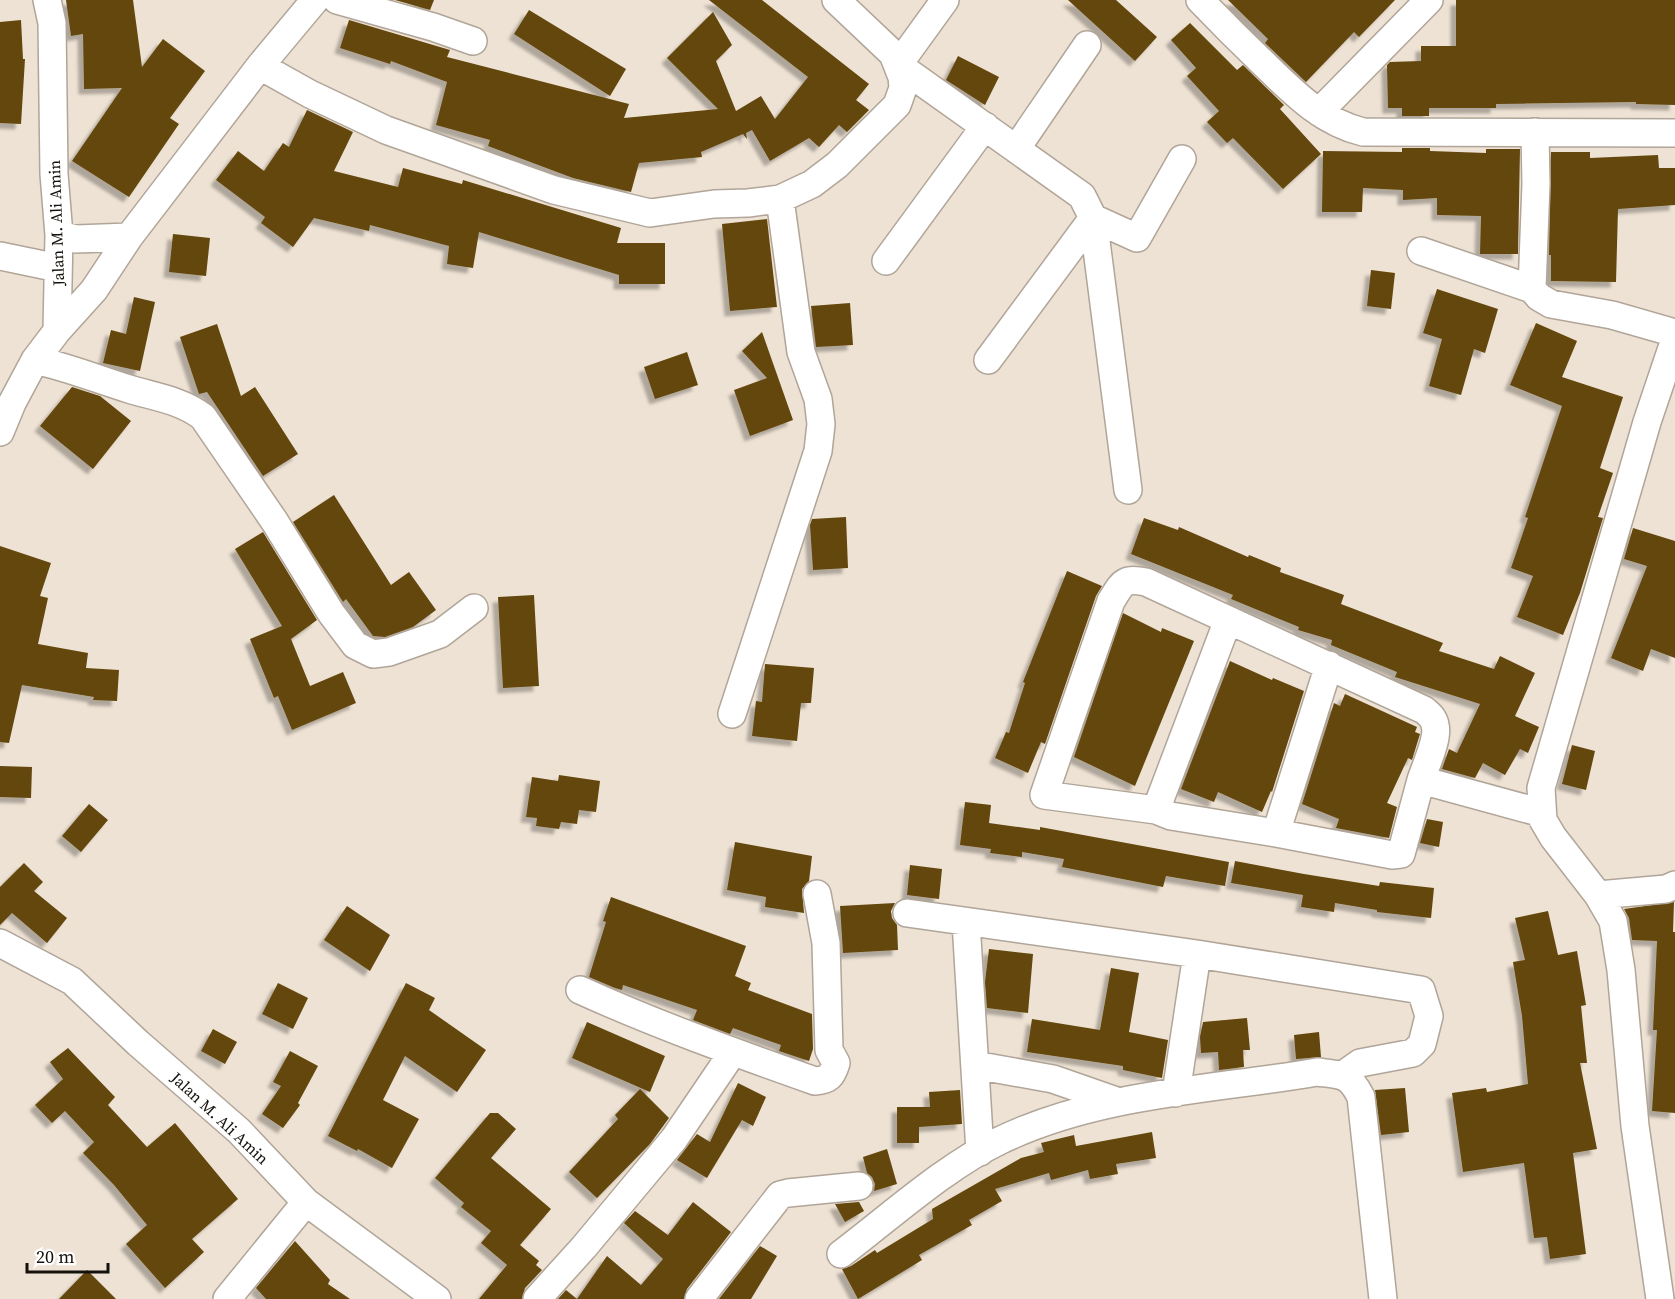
<svg xmlns="http://www.w3.org/2000/svg" width="1675" height="1299" font-family="'Source Serif 4',serif">
<defs>
<filter id="shadow"><feDropShadow dx="-5.5" dy="5.5" stdDeviation="1.5" flood-color="#0004"/></filter>
</defs>
<rect width="100%" height="100%" fill="#eee2d4"/>
<path fill="#63460b" filter="url(#shadow)" d="M66,0H133L142,67L163,39L205,71L170,118L179,124L129,197L72,161L122,88L84,89L83,34L71,36Z
M395,0H434L430,10Z
M709,0H762L869,84L856,100L869,110L847,132L839,125L819,147L809,138L770,161L752,130L746,133L747,139L743,134L701,152L702,157L639,163L631,192L573,178L488,146L490,140L436,125L447,82L391,61L390,64L340,48L349,20L450,50L447,57L629,104L624,118L718,109L667,58L713,12L732,45L716,61L736,111L761,96L775,119L808,77Z
M1068,0H1116L1157,37L1135,61Z
M1228,0H1395L1359,37L1354,32L1306,82L1265,43L1268,39Z
M1456,0H1675V105L1636,104V102L1496,104V108H1429V116H1402V108H1388L1387,65L1390,62L1421,61V46H1456Z
M529,10L626,69L610,96L514,34Z
M21,20L23,59H25L21,124L0,123V22Z
M1190,23L1237,70L1243,65L1284,105L1280,109L1321,154L1283,189L1233,138L1227,143L1207,122L1219,111L1187,76L1196,68L1171,40Z
M958,56L999,77L985,105L946,80Z
M307,110L353,132L334,171L398,187L403,168L462,184L463,180L621,228L617,243H665V284H619V275L479,232L473,268L447,264L449,246L370,225L369,231L314,218L293,247L261,223L265,217L216,180L238,151L264,171L283,143L289,147Z
M1402,148H1430V151L1486,153V149H1520L1518,254H1480L1481,216L1437,215V198L1403,200V190L1363,188L1362,212H1322L1323,151L1402,152Z
M1551,152H1590V158L1658,155L1659,168H1675V205L1618,209L1616,282L1551,281V255H1549Z
M767,219L777,307L730,311L722,224Z
M173,234L210,238L206,276L169,272Z
M1371,270L1395,273L1391,309L1367,306Z
M1437,289L1498,309L1485,353L1474,349L1461,395L1429,386L1442,339L1423,333Z
M134,297L155,302L140,371L103,363L111,330L126,334Z
M850,303L853,345L816,347L811,306Z
M1536,323L1577,341L1562,377L1623,397L1600,468L1613,473L1598,517L1603,518L1580,593L1563,635L1517,617L1533,576L1511,568L1528,518L1525,517L1562,406L1510,385Z
M217,324L241,396L255,387L298,454L263,476L207,392L199,394L180,337Z
M762,332L793,420L750,436L734,390L767,378L742,351Z
M687,352L698,385L655,399L644,367Z
M72,387L100,396L131,421L93,469L40,426Z
M334,495L391,585L409,572L436,610L413,627L385,637L373,636L346,599L343,602L293,522Z
M846,517L848,568L813,570L810,525L812,519Z
M1144,518L1178,530L1179,527L1248,557L1249,555L1281,568L1280,572L1344,595L1341,604L1443,643L1439,651L1494,669L1500,656L1535,673L1515,716L1539,727L1528,753L1520,749L1505,775L1483,763L1475,778L1442,769L1449,749L1457,753L1480,704L1395,677L1397,672L1331,645L1332,640L1298,630L1299,627L1231,599L1233,595L1131,554Z
M1633,528L1675,541V658L1651,649L1643,671L1611,658L1647,566L1624,559Z
M263,532L317,620L291,639L310,686L343,672L356,703L292,730L278,696L274,698L250,639L282,626L235,549Z
M0,546L51,563L40,596L48,598L38,644L88,653L86,668L119,670L117,701L93,700L94,697L22,685L9,743L0,742Z
M1067,571L1102,586L1096,596L1045,744L1041,742L1028,773L995,758L1006,732L1009,733L1025,683L1023,682Z
M534,595L539,686L503,688L498,597Z
M1123,613L1161,632L1162,628L1194,641L1135,786L1074,757Z
M1230,661L1272,680L1273,678L1304,691L1272,792L1271,791L1262,812L1218,792L1214,802L1181,789Z
M765,664L814,668L811,703H801L797,741L752,736L756,701L762,702Z
M1345,694L1417,727L1415,732L1420,734L1412,760L1408,758L1387,803L1397,807L1389,838L1336,828L1339,819L1302,804L1334,703L1340,706Z
M1572,745L1595,751L1586,790L1562,784Z
M0,766L32,767L31,798L0,797Z
M559,775L600,781L596,812L579,810L577,824L561,822L559,829L536,826L537,818L526,817L532,777L558,781Z
M965,802L991,805L989,823L1040,830V827L1229,862L1225,886L1166,876L1163,887L1062,867L1064,859L1022,852V857L990,853L991,849L960,845Z
M89,804L108,820L81,852L62,836Z
M1427,819L1443,822L1439,847L1420,843Z
M735,842L812,856L809,881L802,889L804,913L765,907L766,897L727,890Z
M1235,861L1304,874L1379,886L1380,882L1434,888L1431,918L1377,912V910L1335,903L1334,912L1301,907L1303,895L1231,883Z
M24,863L43,882L34,891L67,918L47,943L12,913L0,925V887Z
M910,865L942,869L939,899L907,895Z
M611,897L746,946L735,976L751,983L748,990L812,1014L813,1049L809,1061L779,1051L781,1045L733,1028L730,1034L693,1020L697,1010L623,985L622,990L615,988L589,977L606,922L603,921Z
M1674,902L1673,932H1675V1113L1652,1111L1657,1030H1653L1657,941L1632,940L1629,918L1624,909Z
M895,903L891,911L892,918L897,925L898,950L843,953L840,906Z
M347,906L390,935L370,971L324,940Z
M1548,911L1558,955L1577,951L1586,1005L1581,1006L1587,1063H1580L1597,1149L1573,1153L1586,1254L1550,1259L1547,1237L1534,1238L1524,1163L1463,1172L1452,1093L1486,1088L1487,1092L1528,1084L1522,1016L1513,962L1525,960L1515,918Z
M989,949L1033,954L1028,1013L987,1008L985,982Z
M1111,968L1139,973L1129,1032L1168,1040L1162,1078L1123,1070V1066L1027,1052L1032,1019L1100,1030Z
M278,983L308,998L293,1029L262,1014Z
M406,983L435,998L429,1010L486,1050L457,1092L405,1056L383,1100L419,1119L392,1168L358,1149L357,1151L328,1136Z
M1247,1018L1250,1050H1243L1244,1067L1219,1070L1218,1052L1201,1053L1200,1037L1203,1022Z
M587,1022L665,1056L650,1092L572,1058Z
M213,1029L237,1042L225,1064L201,1051Z
M1319,1032L1321,1057L1296,1059L1294,1035Z
M68,1048L115,1097L108,1105L147,1147L175,1123L238,1199L192,1239L204,1252L165,1288L126,1244L147,1225L114,1185L83,1153L94,1142L65,1111L52,1123L35,1105L63,1079L50,1062Z
M290,1051L318,1066L298,1103L300,1105L283,1128L262,1114L281,1086L273,1082Z
M738,1083L766,1097L753,1126L742,1120L707,1178L677,1160L697,1134L710,1142Z
M1405,1088L1409,1132L1381,1135L1375,1090Z
M640,1089L669,1118L650,1144L597,1198L569,1172L618,1119L615,1115Z
M960,1090L962,1124L919,1127V1143H897V1107H930L929,1092Z
M490,1113H498L516,1129L491,1158L551,1209L520,1245L539,1261L536,1265L542,1270L525,1288L522,1299H479L507,1265L481,1243L491,1231L461,1207L464,1203L435,1178Z
M1152,1132L1156,1158L1116,1164L1118,1174L1090,1179L1088,1170L1051,1180L1049,1173L995,1189L1002,1201L969,1220L972,1225L919,1255L922,1260L858,1299L842,1269L851,1266L875,1250L877,1253L933,1219L932,1209L1021,1158L1044,1152L1041,1143L1074,1135L1076,1146Z
M887,1149L897,1184L874,1191L875,1184L872,1177L867,1173L863,1157Z
M693,1202L731,1232L687,1289L684,1299H558L566,1290L577,1299L607,1256L641,1285L663,1259L624,1223L635,1211L668,1235Z
M859,1202L864,1211L845,1222L835,1204Z
M295,1241L330,1280L328,1284L350,1299H266L256,1288Z
M760,1246L777,1256L751,1299H719Z
M87,1270L116,1299H59Z"/>
<g fill="none" stroke-linecap="round" stroke-linejoin="round">
<defs>
<path id="minor" d="M47,0L52,23L54,174L59,235L57,331
M337,0L433,27L473,41
M945,0L898,65L1082,196L1093,218L1128,490
M1200,0C1220,21 1241,42 1262,62C1292,91 1321,122 1363,132L1675,133
M260,66L310,94L386,130L554,190L650,213L714,204L748,203L780,199L812,184L837,165L897,105L903,88L902,77L893,54L836,0
M1319,112L1429,0
M1535,132L1536,184L1532,289L1539,297L1551,304L1612,315L1675,333
M1016,149L1087,45
M59,235L76,239L129,237
M1421,251L1532,289
M0,256L58,268
M886,261L985,126
M35,360C67,367 97,379 129,389C155,397 181,400 203,417L275,522L331,613L355,645L373,654L389,652L440,634L474,608
M988,360L1093,218L1137,238L1182,159
M0,432L12,403L35,360L57,331L94,290L129,237L260,66L315,0
M732,714L818,451L821,424L818,399L801,352L780,199
M1421,780L1401,854L1392,855L1276,833L1171,816L1156,810L1044,795L1111,601C1123,582 1123,578 1146,582L1424,710C1429,714 1434,718 1435,725C1439,738 1425,767 1421,780L1542,813
M1156,810L1228,620
M1276,833L1329,665
M1598,895L1666,889L1675,885
M907,913L1197,954L1421,990L1429,1016L1422,1044L1413,1053L1360,1063L1343,1075
M966,922L980,1152
M0,943L72,981L138,1043L239,1131L306,1202L437,1299
M580,990C657,1025 736,1053 815,1081C829,1080 832,1076 836,1063L829,1050L826,943L817,894
M975,1065L1053,1079L1119,1102
M1176,1093L1197,954
M841,1254C890,1217 946,1166 1001,1140C1099,1093 1212,1090 1317,1072C1342,1075 1349,1073 1361,1097L1383,1299
M227,1299L306,1202
M537,1299L584,1247L674,1139L733,1052
M699,1299L780,1195L788,1193L859,1186
M1660,1299L1635,1126L1621,970L1613,921L1598,895L1553,837L1543,820L1541,788L1647,422L1675,339"/>
</defs>
<use href="#minor" stroke="#b0a598" stroke-width="30"/>
<use href="#minor" stroke="#fff" stroke-width="27"/>
</g>
<g text-anchor="middle" stroke-width="6" stroke-linejoin="round" paint-order="stroke">
<g font-size="16" fill="#15110c" stroke="#fff">
<text transform="translate(56 223) rotate(-92)" y="6">Jalan M. Ali Amin</text>
<text transform="translate(220 1118) rotate(43)" y="6">Jalan M. Ali Amin</text>
</g>
</g>
<path d="M27 1263v9h81v-9" fill="none" stroke="#15110c" stroke-width="3"/>
<text x="36" y="1263" font-size="18" fill="#15110c" stroke="#ffffff" stroke-width="4.5" paint-order="stroke">20 m</text>
</svg>
